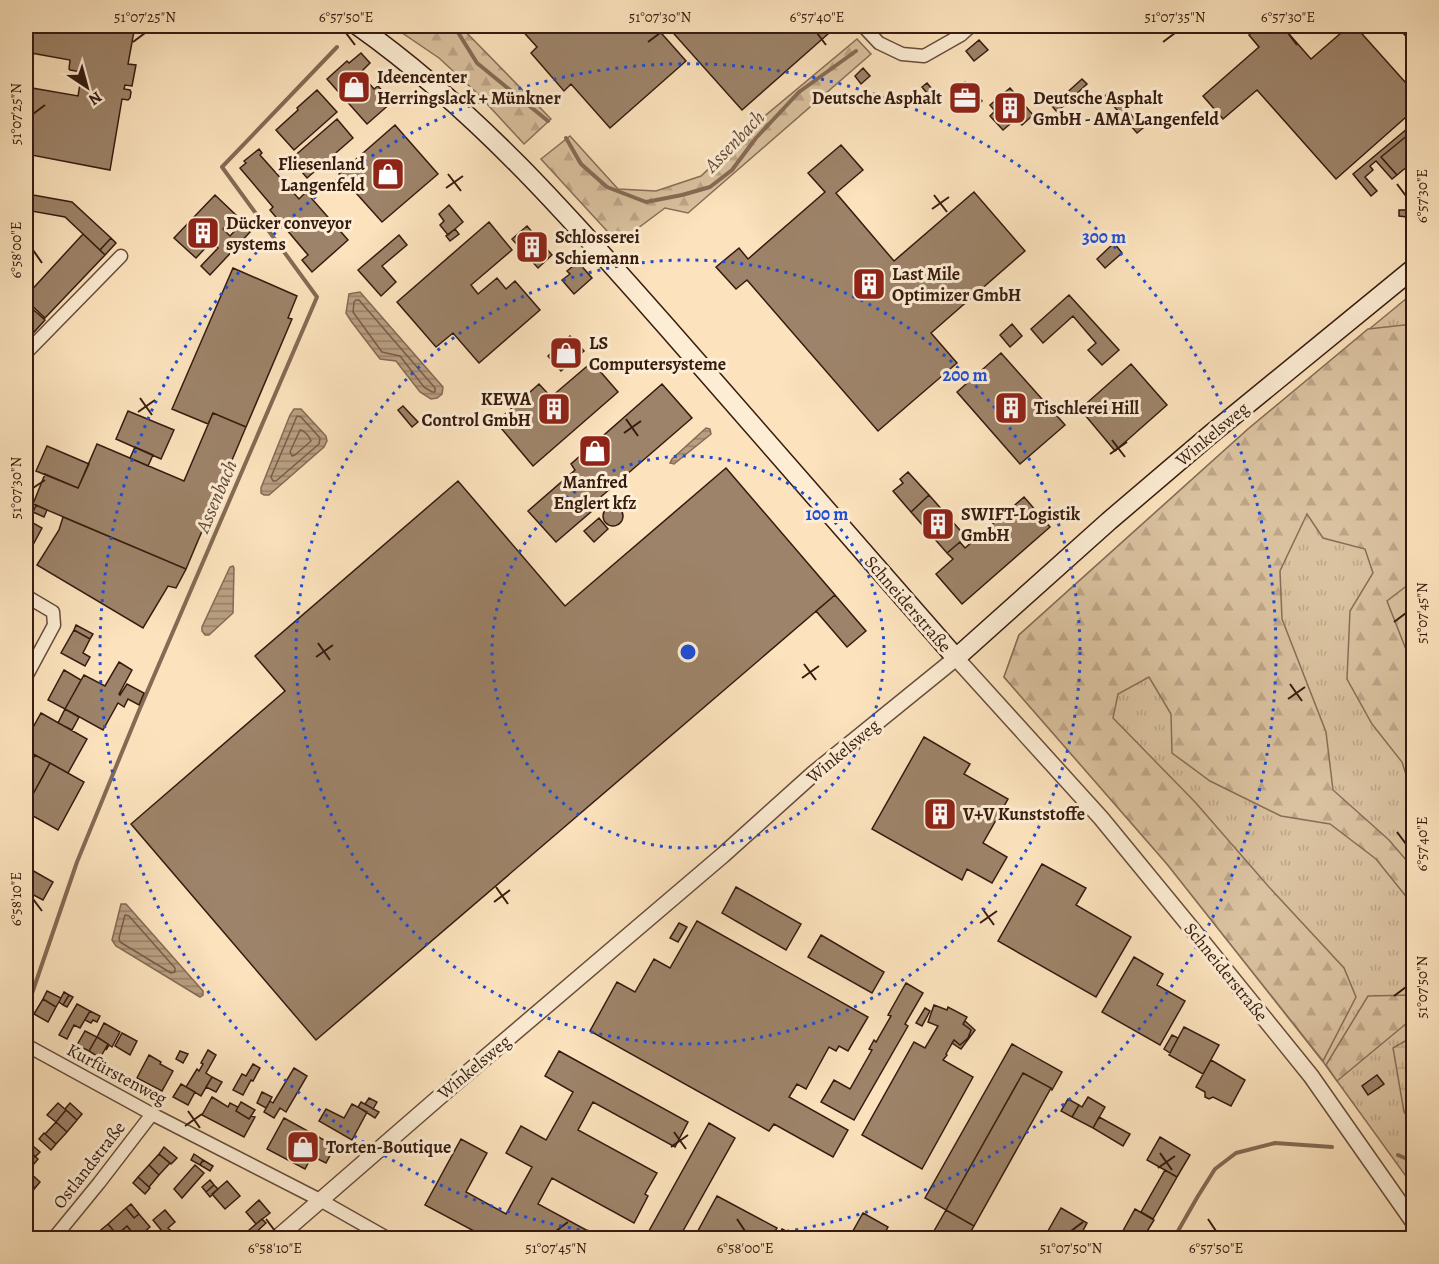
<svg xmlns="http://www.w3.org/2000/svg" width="1439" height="1264" font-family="Alegreya,serif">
<defs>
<pattern id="grass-tufts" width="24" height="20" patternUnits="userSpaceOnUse" patternTransform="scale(1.5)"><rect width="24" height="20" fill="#dac19f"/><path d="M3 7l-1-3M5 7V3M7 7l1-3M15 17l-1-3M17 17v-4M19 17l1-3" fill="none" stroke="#bca588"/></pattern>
<pattern id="forest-firs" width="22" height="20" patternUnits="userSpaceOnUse" patternTransform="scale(1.5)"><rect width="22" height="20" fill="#dac19f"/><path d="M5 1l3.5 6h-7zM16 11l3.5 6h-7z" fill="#bca588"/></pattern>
<pattern id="wetland-marsh" width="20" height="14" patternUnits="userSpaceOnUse" patternTransform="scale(1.5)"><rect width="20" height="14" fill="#dac19f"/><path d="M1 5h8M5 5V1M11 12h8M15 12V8" fill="none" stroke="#bca588"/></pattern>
<pattern id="water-rules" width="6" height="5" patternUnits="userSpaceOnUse" patternTransform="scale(1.5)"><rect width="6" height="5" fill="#b99f82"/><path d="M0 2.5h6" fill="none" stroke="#978169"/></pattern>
</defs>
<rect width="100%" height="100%" fill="#fce3bd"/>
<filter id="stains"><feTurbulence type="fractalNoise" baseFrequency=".00333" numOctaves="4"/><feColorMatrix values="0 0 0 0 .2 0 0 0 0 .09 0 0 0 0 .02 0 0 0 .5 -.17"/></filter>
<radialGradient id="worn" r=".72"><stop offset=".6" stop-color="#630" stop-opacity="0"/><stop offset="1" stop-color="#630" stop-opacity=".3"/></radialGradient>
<path fill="url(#grass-tufts)" stroke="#886e57" stroke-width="1.5" d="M1413,293V1186L1324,1063L1167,864L1004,677L1019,635L1248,429Z"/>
<path fill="url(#forest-firs)" stroke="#886e57" stroke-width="1.5" d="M392,26H460L551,119L524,144L478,94L439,58Z
M857,39L871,54L688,213L665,208L618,243L541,159L570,136L618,189L656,191L701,176L760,120Z
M1413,324V581L1387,601L1409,657L1413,661V796L1402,762L1372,724L1347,679L1350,611L1373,573L1365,549L1323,538L1307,514L1280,571L1282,619L1326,732L1333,790L1389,840L1413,868V905L1376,859L1330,824L1281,816L1210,781L1172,753L1171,714L1149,677L1118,694L1113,718L1195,802L1269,887L1344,968L1356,997L1323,1061L1167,864L1004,677L1019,635L1248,429L1368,329Z
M1413,995V1018L1337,1081L1326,1065L1368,996Z"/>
<path fill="url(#wetland-marsh)" stroke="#886e57" stroke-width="1.5" d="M1405,1041H1413V1123L1404,1112L1393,1048Z"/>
<path fill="url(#water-rules)" stroke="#856a54" stroke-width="1.5" d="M360,292L443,387L442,394L437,398L431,399L420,392L396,361L380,359L351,321L346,313L349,294Z
M294,409H301L326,436L327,441L324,447L269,495H264L261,493V488L290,415Z
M706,428L710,429L711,434L674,464L670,463L672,459Z
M233,566L234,568L233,613L209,635H205L202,631V627L230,567Z
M121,904H126L203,991V995L200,997L116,946L112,940Z"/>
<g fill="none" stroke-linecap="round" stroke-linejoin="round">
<path stroke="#785d48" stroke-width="1.5" d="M356,300H359L435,388V392H432L424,387L400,356L382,352L353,312L354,302Z
M297,416L301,417L320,438L319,444L276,481H273L271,477Z
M300,430C304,430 310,437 311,441L295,455L292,456L290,452Z
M125,915L129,916L175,968V972L171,973L120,942L119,938Z"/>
<path stroke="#856a54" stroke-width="4" d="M454,26L477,63L548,121
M566,138L581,164L607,187L646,202L682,195L710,187L732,170L756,138L799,92L856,51
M26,1011L77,862L138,713L317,297L222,167L337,47
M1398,1155L1414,1162
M1174,1238L1198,1196L1215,1169L1236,1153L1275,1143L1332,1147"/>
</g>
<path fill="#9d8369" stroke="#361b0f" stroke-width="1.5" d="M26,26H135L128,64L136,65L132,86L125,85L124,89L130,90L131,92L130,98L128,100L122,99L110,170L26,154V87L78,96L82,72L70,70L69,69L70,60L26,52Z
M518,26H655L686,61L610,128L571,84L564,91L531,53L537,47Z
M667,26H837L742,110Z
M1260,26H1282L1311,59L1349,26H1355L1414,92V110L1336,179L1257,90L1223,119L1203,96L1259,47L1249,35Z
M1411,26H1414V39L1411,42L1403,33Z
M979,40L988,50L974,61L966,51Z
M361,53L370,63L360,73L374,89L378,86L392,102L367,124L327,79L347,61L349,63Z
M863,68L870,76L861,84L855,76Z
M1082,79L1087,84L1057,112L1052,106Z
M965,82L982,101L969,113L952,94Z
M927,83L936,94L931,98L922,87Z
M1010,88L1033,115L1022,125L1016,119L1003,130L990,116L995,111L990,105Z
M317,90L337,112L294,150L276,130L298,110L297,108Z
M1110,91L1143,128L1137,133L1105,96Z
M337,119L353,138L307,178L291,159Z
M1414,123V130L1381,157L1397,175L1392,179L1376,161L1370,166L1373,170L1365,177L1377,191L1371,196L1353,174Z
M395,125L438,174L382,222L339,174Z
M1414,130V161L1397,175L1381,157Z
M841,145L863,170L836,193L894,261L974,192L1025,251L931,333L957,363L878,431L747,280L736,289L716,267L739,248L748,259L825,192L808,173Z
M259,149L262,153L260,155L299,199L306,192L348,240L312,272L302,260L308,255L270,210L273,207L240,168L246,163L244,161Z
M1410,186L1414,187V217H1407Z
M26,194L33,195L31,211L26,210Z
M33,195L72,202L111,238L100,250L65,217L31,211Z
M215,195L236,215L223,229L230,236L243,222L251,231L210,275L201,266L218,248L211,242L196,258L174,238Z
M449,205L463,222L448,235L440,225L444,221L439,214Z
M1399,210H1408L1407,217L1399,216Z
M489,222L512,250L471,285L478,294L497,278L506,289L515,281L540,310L479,363L453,333L436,347L397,302Z
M527,226L552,255L538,268L512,239Z
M455,229L459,234L450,241L446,236Z
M83,234L105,255L45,318L26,300V296Z
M399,235L407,245L382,266L396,282L381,296L358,270Z
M111,238L116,243L105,255L100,250Z
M1114,243L1122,253L1105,268L1097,259Z
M578,262L592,278L574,294L562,280L570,274L567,271Z
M233,268L297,296L288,318L292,319L246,427L213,413L208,424L172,409Z
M1069,295L1119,350L1102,365L1088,350L1096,343L1073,316L1043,343L1031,329Z
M26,303L45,320L26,341Z
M1012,324L1022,336L1010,347L1000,335Z
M570,336L584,351L561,371L548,356Z
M1001,353L1065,425L1020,464L957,392Z
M592,362L618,392L533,466L496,422L539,384L551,397Z
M1131,364L1167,405L1115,451L1080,409Z
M662,384L692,418L596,501L599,505L556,542L528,511L575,470L571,464Z
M403,406L418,422L412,427L398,410Z
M128,411L174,430L161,459L116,439Z
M213,413L246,427L186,569L33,504L45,474L78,488L97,444L184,481Z
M47,446L89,464L78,488L36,471Z
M135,447L153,455L148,466L130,458Z
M726,468L835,595L316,1040L131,824L285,691L255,656L458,481L565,606Z
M908,472L929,495L911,512L893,491L903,483L900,479Z
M929,495L966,537L947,553L911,512Z
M1024,497L1050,527L962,604L936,574L953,559L947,553L960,542L965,548Z
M36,505L47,510L44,517L33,512Z
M603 516a10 10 0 1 1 20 0a10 10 0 1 1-20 0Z
M63,517L186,569L176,588L168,586L143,628L37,565L59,530Z
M599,518L608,529L594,542L584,531Z
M26,519L42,528L26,558Z
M835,595L866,631L847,647L816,611Z
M76,625L93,634L90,639L74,630Z
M74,630L90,639L83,653L90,657L85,666L61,653Z
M119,662L132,670L119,694L120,695L127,684L144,693L139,705L128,699L124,707L118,703L103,730L65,709L84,675L105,686Z
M64,670L81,680L65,709L48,700Z
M65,709L79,717L72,730L58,723Z
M41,713L87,739L68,773L26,750V740Z
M924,737L970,764L964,774L1008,799L983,843L1007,857L992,883L967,869L962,880L872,829Z
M35,755L50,763L26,807V766L27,764L29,765Z
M50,763L84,782L58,830L26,812V807Z
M1042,864L1086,888L1076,905L1131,937L1096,997L998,941Z
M30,869L53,882L43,900L26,891V878Z
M736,887L801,924L786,950L722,913Z
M697,921L868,1017L848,1051L839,1046L836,1051L829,1047L806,1089L797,1084L789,1097L848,1130L833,1157L774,1124L769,1131L590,1031L617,982L635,992L654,959L670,968Z
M679,923L687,927L678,942L670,938Z
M821,935L884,972L872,993L808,957Z
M1134,957L1163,974L1157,985L1185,1001L1160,1045L1102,1012Z
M906,983L923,993L905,1024L908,1026L854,1120L821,1102L834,1080L850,1089L872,1050L869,1049L874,1040L876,1042L891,1016L888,1015Z
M47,991L61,998L56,1007L43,999Z
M64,992L69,995L63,1005L59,1002Z
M69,995L73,997L67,1007L63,1005Z
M43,999L56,1007L48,1022L34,1014Z
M77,1004L90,1011L80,1028L74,1025L67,1039L59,1035Z
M934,1005L947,1010L948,1007L967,1017L963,1024L971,1030L968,1038L960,1045L954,1040L946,1054L947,1055L943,1060L973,1077L922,1169L862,1135L914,1042L925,1048L938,1026L928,1022Z
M925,1008L930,1011L922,1026L916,1023Z
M90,1011L100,1016L97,1022L93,1020L91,1023L85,1020Z
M965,1021L975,1030L961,1049L952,1043L954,1040L960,1045L968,1038L971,1030L963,1024Z
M104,1023L120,1032L112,1047L109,1045L106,1050L108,1044L97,1037Z
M1184,1027L1219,1045L1203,1074L1169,1055Z
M85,1031L97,1037L89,1051L77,1045Z
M122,1033L137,1041L130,1055L115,1046Z
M1172,1035L1178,1038L1170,1053L1164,1049Z
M97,1037L108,1044L100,1058L89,1051Z
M1012,1044L1062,1072L1052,1090L1051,1088L1023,1073L946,1210L925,1198Z
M208,1050L216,1055L206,1073L212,1077L201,1096L186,1087L197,1069L199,1071L203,1064L201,1063Z
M180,1051L188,1054L183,1063L176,1059Z
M559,1051L688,1122L675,1147L593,1102L578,1130L657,1173L645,1194L648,1196L634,1223L552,1178L538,1204L601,1238H487L425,1205L461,1139L487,1153L466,1192L506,1214L532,1167L506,1153L521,1126L546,1140L573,1092L545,1076Z
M149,1055L161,1062L160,1064L173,1071L162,1091L137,1078Z
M1211,1060L1245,1080L1231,1106L1213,1097L1209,1099L1205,1097V1092L1196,1087Z
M253,1064L260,1068L253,1081L251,1080L243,1095L233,1090L242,1074L246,1076Z
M294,1068L307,1076L286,1112L280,1108L274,1118L264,1112L270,1101L273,1103Z
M1023,1073L1051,1088L974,1226L946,1210Z
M1377,1075L1384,1084L1368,1095L1362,1086Z
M212,1077L222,1082L216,1092L206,1087Z
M181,1084L195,1092L188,1105L173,1097Z
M262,1092L272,1097L266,1108L257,1103Z
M212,1097L228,1107L230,1103L238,1107L236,1111L249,1119L251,1116L255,1117L244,1137L202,1115Z
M1088,1097L1105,1107L1093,1128L1072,1117L1079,1105L1082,1107Z
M369,1098L377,1102L373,1109L365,1104Z
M1068,1099L1079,1105L1072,1117L1061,1111Z
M241,1102L255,1110L249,1119L236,1111Z
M361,1102L379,1112L375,1118L358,1107Z
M58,1103L66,1110L56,1122L47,1115Z
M70,1103L82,1114L77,1120L65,1109Z
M352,1104L367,1112L352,1140L319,1121L326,1109L344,1118Z
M66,1110L77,1120L67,1132L56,1122Z
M1099,1117L1130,1134L1123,1146L1093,1128Z
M284,1118L335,1146L326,1163L312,1156L305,1169L267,1149Z
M56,1122L67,1132L56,1144L45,1134Z
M709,1123L735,1138L679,1238H645Z
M44,1133L56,1144L51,1150L39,1139Z
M1160,1137L1190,1155L1177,1177L1147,1160Z
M33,1146L40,1152L35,1157L29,1151Z
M164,1147L177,1158L171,1164L159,1154Z
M28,1150L38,1159L29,1170L26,1167V1153Z
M159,1154L170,1163L159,1175L149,1165Z
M194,1154L203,1160L200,1165L191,1160Z
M203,1160L213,1166L210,1171L200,1165Z
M149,1165L159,1175L149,1187L138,1177Z
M195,1165L204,1173L182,1198L174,1189Z
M1165,1170L1177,1177L1153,1219L1141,1212Z
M28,1171L40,1182L35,1188L26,1180V1174Z
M138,1177L150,1188L145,1194L133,1183Z
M26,1180L35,1188L26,1199Z
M210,1180L214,1185L206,1192L202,1187Z
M227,1181L240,1196L225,1209L212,1194Z
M214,1185L218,1189L210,1197L206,1192Z
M717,1196L777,1228L771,1238H694Z
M259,1200L270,1213L256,1224L246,1212Z
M131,1204L139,1214L134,1218L126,1208Z
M126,1208L134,1218L139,1214L150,1227L137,1238L127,1226L117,1235L108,1224Z
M1061,1208L1087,1223L1079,1238H1044Z
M1135,1209L1154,1220L1143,1238H1119Z
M165,1210L175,1222L168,1228L171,1231L166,1236L153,1220Z
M946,1210L974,1226L967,1238H930Z
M863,1213L888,1227L882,1238H849Z
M262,1219L266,1223L253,1235L249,1230Z
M108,1224L117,1235L113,1238H99L96,1234Z
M127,1226L132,1232L124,1238H113Z
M782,1229L799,1238H777Z"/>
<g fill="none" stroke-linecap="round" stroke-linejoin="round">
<defs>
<path id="minor" d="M863,26L879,43L902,54L924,56L961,35L971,26
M26,353L121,256
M26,596L53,612L54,625L26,677
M26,1045L152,1114L320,1200L387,1238
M54,1238L99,1183L152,1114"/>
<path id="tertiary" d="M277,1238L452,1086L723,855L813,774L956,658L1101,818L1197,935L1311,1076L1414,1223"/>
<path id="secondary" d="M358,26C478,111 575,223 672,333C767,441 861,550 956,658L1109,521L1211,434L1414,268"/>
</defs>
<use href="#minor" stroke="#684d3a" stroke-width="15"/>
<use href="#tertiary" stroke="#684d3a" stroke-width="18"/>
<use href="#secondary" stroke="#361b0f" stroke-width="21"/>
<use href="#minor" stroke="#fdedd4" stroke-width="12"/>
<use href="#tertiary" stroke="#fdedd4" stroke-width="15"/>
<use href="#secondary" stroke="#fdedd4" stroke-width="18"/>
</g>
<path fill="none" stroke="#361b0f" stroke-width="2" d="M346,33L355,45M817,33L826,45M1288,33L1297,45M133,42L145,33M648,42L660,33M1163,42L1175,33M33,114L45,105M448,174L461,191M1397,184L1406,196M446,188L463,176M934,195L947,212M932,209L949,197M33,250L42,263M140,398L152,415M138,412L155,400M626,419L638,436M624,433L641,421M1112,440L1125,457M1110,454L1127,442M33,488L45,480M1394,622L1406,613M318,643L330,660M316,657L333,645M804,664L816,680M802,678L819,666M1290,684L1302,701M1288,699L1305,687M1397,832L1406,844M496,887L508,904M33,899L42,911M494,902L510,890M982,908L994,925M980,923L997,911M1394,996L1406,987M188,1111L200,1128M185,1126L202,1114M674,1132L686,1149M671,1147L688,1135M1160,1153L1172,1170M1158,1168L1175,1156M266,1219L275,1231M737,1219L745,1231M1208,1219L1216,1231M556,1231L568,1222M1071,1231L1083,1222"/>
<g fill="none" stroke="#1d4ed8" stroke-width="3" stroke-dasharray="3 6">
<circle cx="688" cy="652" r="196"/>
<circle cx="688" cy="652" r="392"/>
<path d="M642 1238A588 588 0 1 1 734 1238"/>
</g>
<defs>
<symbol id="shop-square" viewBox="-11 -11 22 22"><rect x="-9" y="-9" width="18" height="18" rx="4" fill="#8f2418" stroke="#fdedd4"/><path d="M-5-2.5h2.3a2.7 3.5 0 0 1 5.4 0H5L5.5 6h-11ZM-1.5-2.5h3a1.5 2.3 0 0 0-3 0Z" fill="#fff"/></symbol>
<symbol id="office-square" viewBox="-11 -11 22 22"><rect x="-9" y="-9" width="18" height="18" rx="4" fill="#8f2418" stroke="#fdedd4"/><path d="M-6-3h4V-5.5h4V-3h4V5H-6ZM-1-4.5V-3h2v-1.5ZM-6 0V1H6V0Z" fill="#fff"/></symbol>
<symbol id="building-square" viewBox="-11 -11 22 22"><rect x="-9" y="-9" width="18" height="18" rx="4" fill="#8f2418" stroke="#fdedd4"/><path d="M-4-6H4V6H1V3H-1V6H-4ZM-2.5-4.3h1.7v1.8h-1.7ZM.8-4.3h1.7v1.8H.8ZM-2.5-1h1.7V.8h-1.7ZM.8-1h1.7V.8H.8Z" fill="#fff"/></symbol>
</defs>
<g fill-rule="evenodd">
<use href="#shop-square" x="335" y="68" width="38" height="38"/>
<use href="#office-square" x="946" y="79" width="38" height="38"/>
<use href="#building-square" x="991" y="89" width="38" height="38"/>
<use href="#shop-square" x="369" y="155" width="38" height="38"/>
<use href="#building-square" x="184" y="214" width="38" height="38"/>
<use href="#building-square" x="513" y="228" width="38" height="38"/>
<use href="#building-square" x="850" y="265" width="38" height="38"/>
<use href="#shop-square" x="547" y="334" width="38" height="38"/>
<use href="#building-square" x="992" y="389" width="38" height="38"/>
<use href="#building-square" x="535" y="390" width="38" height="38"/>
<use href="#shop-square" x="576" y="432" width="38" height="38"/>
<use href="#building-square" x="919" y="505" width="38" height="38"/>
<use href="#building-square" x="921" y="795" width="38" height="38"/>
<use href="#shop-square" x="284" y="1128" width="38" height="38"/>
</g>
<g text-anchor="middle" stroke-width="6" stroke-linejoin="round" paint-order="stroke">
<g font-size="18" font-weight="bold" fill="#361b0f" stroke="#fdedd4" text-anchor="start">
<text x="377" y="83">Ideencenter<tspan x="377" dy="21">Herringslack + Münkner</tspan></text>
<text x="942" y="104" text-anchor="end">Deutsche Asphalt</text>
<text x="1033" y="104">Deutsche Asphalt<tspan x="1033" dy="21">GmbH - AMA Langenfeld</tspan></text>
<text x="365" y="170" text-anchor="end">Fliesenland<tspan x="365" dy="21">Langenfeld</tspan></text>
<text x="226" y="229">Dücker conveyor<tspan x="226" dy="21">systems</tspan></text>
<text x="555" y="243">Schlosserei<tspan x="555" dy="21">Schiemann</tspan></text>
<text x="892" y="280">Last Mile<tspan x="892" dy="21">Optimizer GmbH</tspan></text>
<text x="589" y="349">LS<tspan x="589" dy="21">Computersysteme</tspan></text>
<text x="531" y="405" text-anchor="end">KEWA<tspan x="531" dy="21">Control GmbH</tspan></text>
<text x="1034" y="414">Tischlerei Hill</text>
<text x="595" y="488" text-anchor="middle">Manfred<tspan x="595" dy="21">Englert kfz</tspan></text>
<text x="961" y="520">SWIFT-Logistik<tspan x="961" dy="21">GmbH</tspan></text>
<text x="963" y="820">V+V Kunststoffe</text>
<text x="326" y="1153">Torten-Boutique</text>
</g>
<g font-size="18" fill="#361b0f" stroke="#fdedd4">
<text transform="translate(1212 434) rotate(-40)" y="6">Winkelsweg</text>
<text transform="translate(908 604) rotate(49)" y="6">Schneiderstraße</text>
<text transform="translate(843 751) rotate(-40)" y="6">Winkelsweg</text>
<text transform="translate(1226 972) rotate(51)" y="6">Schneiderstraße</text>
<text transform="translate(474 1067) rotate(-40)" y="6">Winkelsweg</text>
<text transform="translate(117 1074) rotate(28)" y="6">Kurfürstenweg</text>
<text transform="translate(89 1165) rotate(-52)" y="6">Ostlandstraße</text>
</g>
<g font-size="20" font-style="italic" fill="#644937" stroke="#fdedd4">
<text transform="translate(734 141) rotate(-46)" y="7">Assenbach</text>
<text transform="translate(216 496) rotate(-67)" y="7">Assenbach</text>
</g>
</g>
<circle cx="688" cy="652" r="9" fill="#1d4ed8" stroke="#fdedd4" stroke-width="3"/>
<g font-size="18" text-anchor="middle" font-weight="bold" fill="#1d4ed8" stroke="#fdedd4" stroke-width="6" stroke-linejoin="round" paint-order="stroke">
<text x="1104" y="243">300 m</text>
<text x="965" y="381">200 m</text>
<text x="827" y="520">100 m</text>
</g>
<rect width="1439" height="1264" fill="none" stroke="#fce3bd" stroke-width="66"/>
<g transform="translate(87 87) rotate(144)" stroke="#fdedd4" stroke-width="4.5" paint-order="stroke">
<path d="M0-4.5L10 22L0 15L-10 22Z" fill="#361b0f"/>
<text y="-9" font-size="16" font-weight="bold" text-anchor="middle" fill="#361b0f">N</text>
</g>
<rect x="33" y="33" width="1373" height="1198" fill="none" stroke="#361b0f" stroke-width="2"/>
<g font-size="15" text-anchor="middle" fill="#361b0f">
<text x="145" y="22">51°07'25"N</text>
<text x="346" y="22">6°57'50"E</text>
<text x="660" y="22">51°07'30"N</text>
<text x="817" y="22">6°57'40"E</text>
<text x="1175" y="22">51°07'35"N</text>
<text x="1288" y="22">6°57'30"E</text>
<text transform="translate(16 114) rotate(-90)" y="5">51°07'25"N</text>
<text transform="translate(1422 196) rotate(-90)" y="5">6°57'30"E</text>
<text transform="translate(16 250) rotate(-90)" y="5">6°58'00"E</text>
<text transform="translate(16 488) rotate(-90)" y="5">51°07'30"N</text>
<text transform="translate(1422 613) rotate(-90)" y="5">51°07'45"N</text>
<text transform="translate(1422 844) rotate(-90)" y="5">6°57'40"E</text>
<text transform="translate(16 899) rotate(-90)" y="5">6°58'10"E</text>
<text transform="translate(1422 987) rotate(-90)" y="5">51°07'50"N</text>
<text x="275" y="1253">6°58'10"E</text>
<text x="556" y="1253">51°07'45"N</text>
<text x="745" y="1253">6°58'00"E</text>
<text x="1071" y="1253">51°07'50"N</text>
<text x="1216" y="1253">6°57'50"E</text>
</g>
<rect width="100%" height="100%" filter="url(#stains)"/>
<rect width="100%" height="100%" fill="url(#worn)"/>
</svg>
